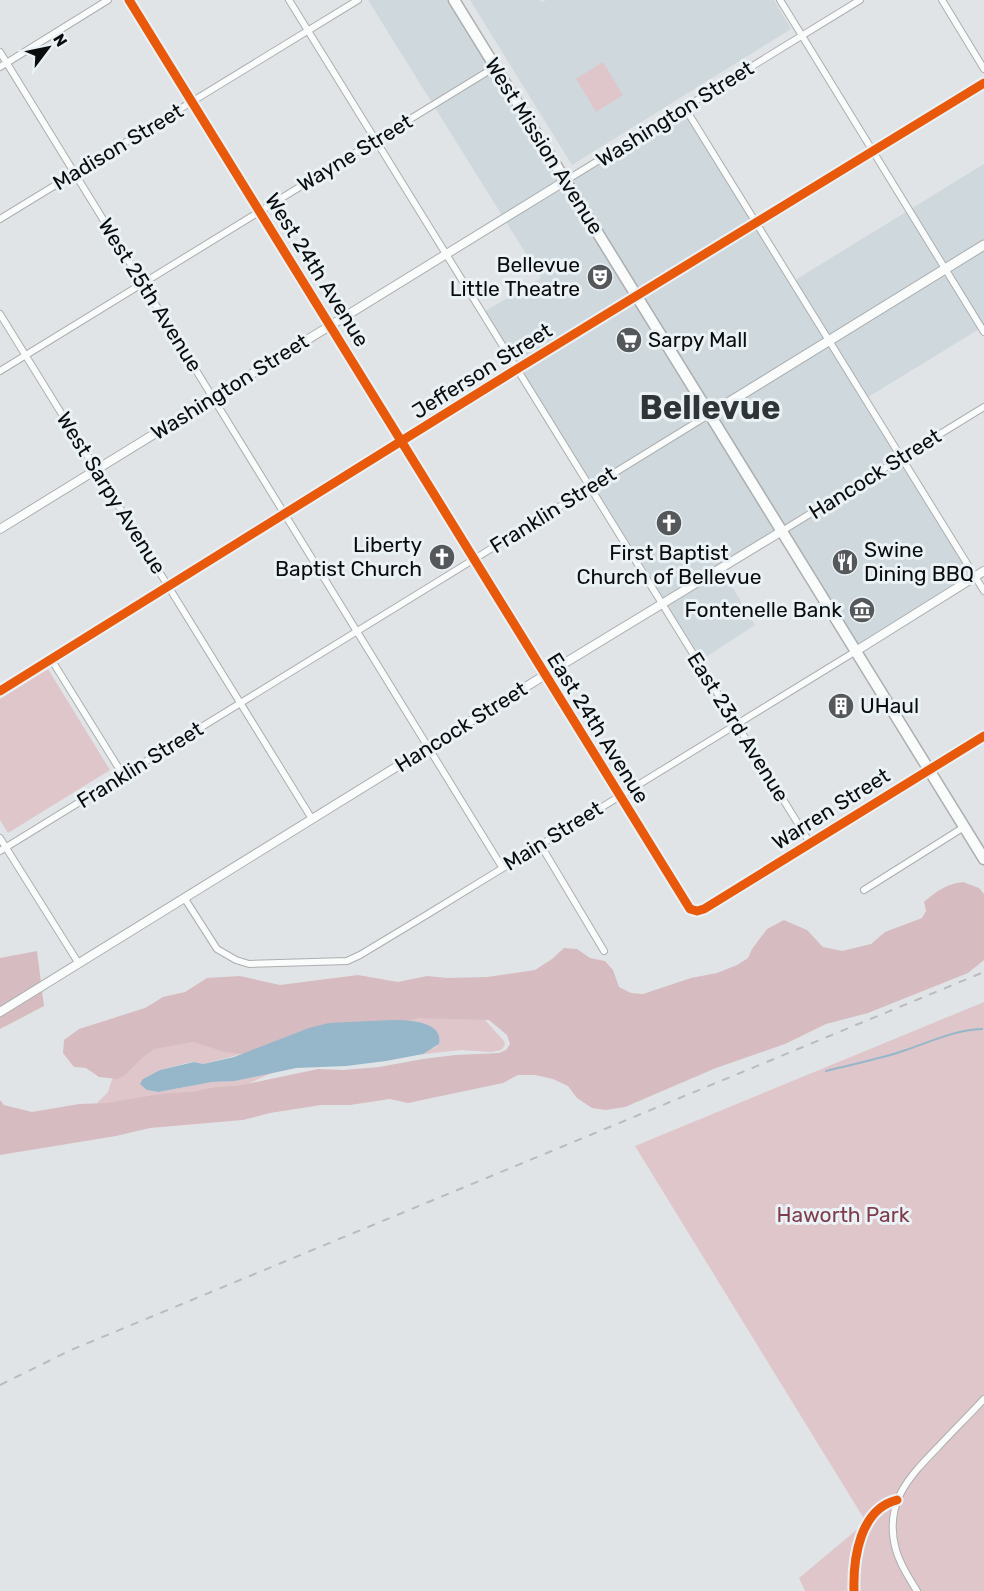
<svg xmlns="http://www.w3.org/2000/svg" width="984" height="1591" font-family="Rubik,sans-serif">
<rect width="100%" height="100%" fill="#e1e4e6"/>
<path fill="#cfd8dc" d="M368,0H449L565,181L685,108L792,282L984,164V326L865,399L975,576L856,651L782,531L721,568L755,625L698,662L482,313L541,278Z
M470,0H540L542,2L546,0H774L791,29L572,165Z"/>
<path fill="#dfc6ca" d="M603,62L623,95L596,112L576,79Z
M48,669L110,770L8,833L0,820V699Z
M984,1002V1591H805L799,1578L866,1522L635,1146Z
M411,1013L484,1019L504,1041L505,1045L501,1050L491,1052L461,1050L415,1055L434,1048L439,1044L410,1020Z
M162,1035L253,1051L203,1064L194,1062L187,1063L160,1070L143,1079L147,1090L158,1092L212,1082L235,1081L274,1072L243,1086L103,1109L97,1103L108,1092L113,1076Z"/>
<path fill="#d6bcc1" d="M963,882L979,888L984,894V960L968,973L868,1013L826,1024L785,1044L716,1068L625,1107L606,1110L592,1108L577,1098L568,1086L553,1079L535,1075H518L503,1083L408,1103L390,1099L350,1105H321L270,1113L243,1120L150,1128L116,1136L0,1155V1100L4,1105L32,1112L79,1104L108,1103L160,1094L192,1092L216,1087L237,1086L318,1069L343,1070L379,1067L423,1059L455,1055L499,1053L506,1050L510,1044L507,1035L489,1020L418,1018L386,1028L255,1055L225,1052L193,1042L176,1045L154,1049L143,1057L125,1075L117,1079L99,1077L86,1068L74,1067L63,1053L64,1040L79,1029L145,1008L163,997L185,992L207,978L240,976L280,985L358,975L398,982L427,976L447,978L487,977L535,970L552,959L564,948L577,949L590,958L605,961L613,970L619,987L631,993L643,994L691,978L717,973L737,965L748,958L752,949L767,929L784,920L807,930L823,947L842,951L871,944L885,932L922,918L926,911L924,902C937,891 946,884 963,882Z
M37,951L44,1006L0,1029V958Z"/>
<path fill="#96b6c9" d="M393,1020C408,1020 444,1021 439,1044L423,1054L386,1061L346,1066L296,1068L235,1081L212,1082L158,1092L147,1090L140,1084L143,1079L160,1070L194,1062L203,1064L234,1057L309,1028L329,1023Z"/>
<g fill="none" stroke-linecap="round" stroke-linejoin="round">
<path stroke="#96b6c9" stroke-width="2" d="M826,1071C853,1064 880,1059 906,1050C932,1041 955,1030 982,1029"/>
<defs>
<path id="minor" d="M129,0L690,909L697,911L704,909L984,736
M289,0L810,843
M780,0L984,332
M942,0L984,69
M0,52L502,867
M0,67L108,0
M685,108L984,591
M565,181L860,0
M0,219L358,0
M0,314L312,819
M0,371L495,67
M782,531L984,407
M51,659L123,775
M0,691L517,369L984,83
M0,838L79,964
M540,844L604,951
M0,851L710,414
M864,890L964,827
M185,899L217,949L236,960L249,964L347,961L360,955L428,914L856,651
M917,1591C909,1578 900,1565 896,1550C883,1503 909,1477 939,1446C954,1430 969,1415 984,1399"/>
<path id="tertiary" d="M0,529L565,181
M856,651L984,571
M0,1012L545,675L782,531"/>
<path id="secondary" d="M710,414L984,245"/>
<path id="primary" d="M454,0L984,859"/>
</defs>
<use href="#minor" stroke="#acafb0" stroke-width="8"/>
<use href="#tertiary" stroke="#acafb0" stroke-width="10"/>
<use href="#secondary" stroke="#acafb0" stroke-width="11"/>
<use href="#primary" stroke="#acafb0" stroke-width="13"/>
<use href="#minor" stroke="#fafbfb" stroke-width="6"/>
<use href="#tertiary" stroke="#fafbfb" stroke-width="8"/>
<use href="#secondary" stroke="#fafbfb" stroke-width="9"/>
<use href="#primary" stroke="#fafbfb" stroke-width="10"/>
<path stroke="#babbbc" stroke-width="2" stroke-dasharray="8 8" stroke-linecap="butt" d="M0,1385L71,1350L984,972"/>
<defs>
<path id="cycleway" d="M129,0L690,909L697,911L704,909L984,736
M0,691L517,369L984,83
M854,1591C853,1558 860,1509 897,1500"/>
</defs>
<use href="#cycleway" stroke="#ebf2f6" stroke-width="13"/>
<use href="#cycleway" stroke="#e8590c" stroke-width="9"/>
</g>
<defs>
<symbol id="theatre-disc" viewBox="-11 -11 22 22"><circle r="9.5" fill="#55585a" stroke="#ebf2f6"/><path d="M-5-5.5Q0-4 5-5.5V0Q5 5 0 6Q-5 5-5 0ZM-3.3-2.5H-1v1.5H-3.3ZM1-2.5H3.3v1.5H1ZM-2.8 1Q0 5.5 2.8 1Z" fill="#fff"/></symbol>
<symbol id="supermarket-disc" viewBox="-11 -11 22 22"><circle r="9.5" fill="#55585a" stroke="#ebf2f6"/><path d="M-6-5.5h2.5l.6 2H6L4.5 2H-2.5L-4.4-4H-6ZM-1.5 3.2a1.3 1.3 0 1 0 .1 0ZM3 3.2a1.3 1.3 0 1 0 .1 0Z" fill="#fff"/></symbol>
<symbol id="church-disc" viewBox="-11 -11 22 22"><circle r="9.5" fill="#55585a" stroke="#ebf2f6"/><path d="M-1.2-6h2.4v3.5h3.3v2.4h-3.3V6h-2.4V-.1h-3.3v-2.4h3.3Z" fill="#fff"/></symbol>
<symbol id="restaurant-disc" viewBox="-11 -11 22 22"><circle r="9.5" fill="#55585a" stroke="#ebf2f6"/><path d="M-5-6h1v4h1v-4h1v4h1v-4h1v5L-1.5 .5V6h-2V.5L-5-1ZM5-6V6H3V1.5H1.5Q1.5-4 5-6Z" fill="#fff"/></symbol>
<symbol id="museum-disc" viewBox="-11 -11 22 22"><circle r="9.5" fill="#55585a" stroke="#ebf2f6"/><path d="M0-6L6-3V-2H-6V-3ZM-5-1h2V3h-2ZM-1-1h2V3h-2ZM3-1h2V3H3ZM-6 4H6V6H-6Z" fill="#fff"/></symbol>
<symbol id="building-disc" viewBox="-11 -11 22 22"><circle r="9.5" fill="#55585a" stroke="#ebf2f6"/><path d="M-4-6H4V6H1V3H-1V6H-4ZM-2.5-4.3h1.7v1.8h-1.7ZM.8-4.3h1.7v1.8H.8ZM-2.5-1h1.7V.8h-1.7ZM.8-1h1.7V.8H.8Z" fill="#fff"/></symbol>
</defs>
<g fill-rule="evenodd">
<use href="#theatre-disc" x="585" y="262" width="30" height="30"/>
<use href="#supermarket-disc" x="614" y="325" width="30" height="30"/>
<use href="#church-disc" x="654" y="508" width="30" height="30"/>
<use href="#church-disc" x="427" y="542" width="30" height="30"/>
<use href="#restaurant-disc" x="830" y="547" width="30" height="30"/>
<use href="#museum-disc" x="847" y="595" width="30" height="30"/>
<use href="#building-disc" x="826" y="691" width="30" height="30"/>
</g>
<g text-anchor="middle" stroke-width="6" stroke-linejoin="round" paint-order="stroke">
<g font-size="21" fill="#0a0d0e" stroke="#ebf2f6">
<text transform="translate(675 114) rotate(-32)" y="7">Washington Street</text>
<text transform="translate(544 146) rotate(58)" y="7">West Mission Avenue</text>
<text transform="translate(118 147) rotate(-31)" y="7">Madison Street</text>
<text transform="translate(355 153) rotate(-31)" y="7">Wayne Street</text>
<text transform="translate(317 270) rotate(58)" y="7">West 24th Avenue</text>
<text transform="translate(150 295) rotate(58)" y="7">West 25th Avenue</text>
<text transform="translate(482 371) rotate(-32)" y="7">Jefferson Street</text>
<text transform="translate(230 387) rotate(-32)" y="7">Washington Street</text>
<text transform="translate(875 474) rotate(-32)" y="7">Hancock Street</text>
<text transform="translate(111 493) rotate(58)" y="7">West Sarpy Avenue</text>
<text transform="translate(553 510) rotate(-32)" y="7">Franklin Street</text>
<text transform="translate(461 727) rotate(-32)" y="7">Hancock Street</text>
<text transform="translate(738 727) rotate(58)" y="7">East 23rd Avenue</text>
<text transform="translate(598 728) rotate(58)" y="7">East 24th Avenue</text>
<text transform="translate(140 765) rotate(-32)" y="7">Franklin Street</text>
<text transform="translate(831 809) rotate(-32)" y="7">Warren Street</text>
<text transform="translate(553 836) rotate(-32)" y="7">Main Street</text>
</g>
<g font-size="21" fill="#0a0d0e" stroke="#ebf2f6" text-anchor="end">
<text x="580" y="272">Bellevue<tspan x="580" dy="24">Little Theatre</tspan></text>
<text x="648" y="347" text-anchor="start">Sarpy Mall</text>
<text x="422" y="552">Liberty<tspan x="422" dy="24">Baptist Church</tspan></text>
<text x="864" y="557" text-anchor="start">Swine<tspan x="864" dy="24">Dining BBQ</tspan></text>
<text x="669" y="560" text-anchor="middle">First Baptist<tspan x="669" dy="24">Church of Bellevue</tspan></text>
<text x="842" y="617">Fontenelle Bank</text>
<text x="860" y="713" text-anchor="start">UHaul</text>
</g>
<g font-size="21" fill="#7f3d4c" stroke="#ebf2f6">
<text x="843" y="1222">Haworth Park</text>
</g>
<g font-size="33" font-weight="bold" fill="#2f3437" stroke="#ebf2f6">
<text x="710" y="419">Bellevue</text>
</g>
</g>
<g transform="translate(48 48) rotate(58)" stroke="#ebf2f6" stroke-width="4.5" paint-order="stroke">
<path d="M0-4.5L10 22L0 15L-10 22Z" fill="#0a0d0e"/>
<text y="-9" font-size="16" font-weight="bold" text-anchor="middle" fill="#0a0d0e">N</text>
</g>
</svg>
